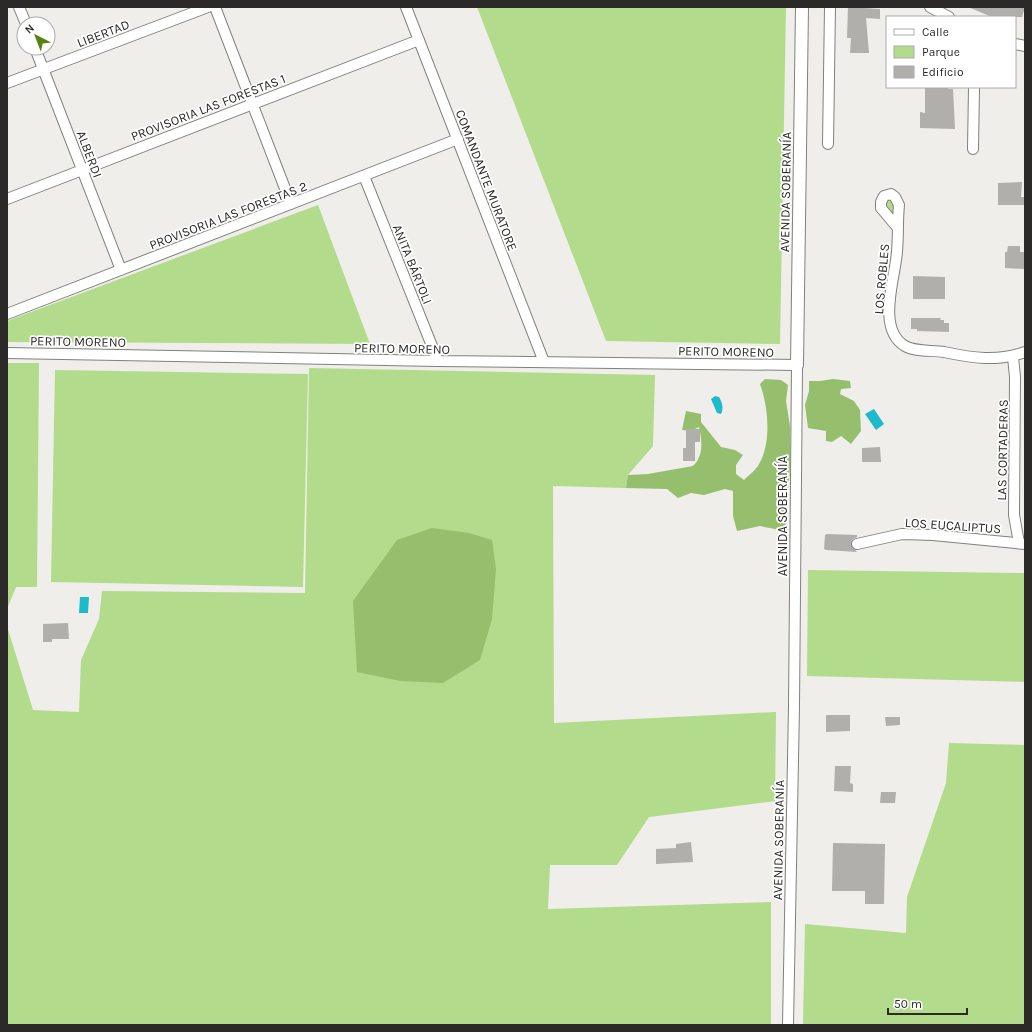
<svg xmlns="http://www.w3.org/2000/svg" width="1032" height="1032" font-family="Karla,sans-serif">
<rect width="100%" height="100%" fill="#efeeea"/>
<path fill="#b2db8b" d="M477,7H786L780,344L606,341Z
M888,200H891L894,206L893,214L891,215L885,209L886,202Z
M318,205L370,344L7,342V321Z
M7,363H39L37,587H16L7,609Z
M309,368L655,375L653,446L628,475L626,488L553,486L554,723L776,712L775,801L649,817L617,865H550L548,909L771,902V1025H7V626L33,710L79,712L81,660L99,619L102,591L305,593Z
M55,370L308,374L303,587L51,582Z
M808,570L1025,573V682L807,676Z
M949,743L1025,745V1025H803L805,924L906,933L907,897L946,783Z"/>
<path fill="#95bf6c" d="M765,379L781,380L788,385L786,401L790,426V466L785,531L760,526L737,531L733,516V491L725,489L704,495L691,493L678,498L667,489L626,488L628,475L648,474L693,466C704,456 702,440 699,427L691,431L682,430L686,411L701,414V422L721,447L735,450L743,455L736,465V474L744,480C749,475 756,470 759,464C772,442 768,406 760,384Z
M833,379L850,381L851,388L841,389L840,394L854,401L860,410L861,431L851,444L841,436L832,442L826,441V431L808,428L805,405L809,391V381H820Z
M432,528L469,533L492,540L496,569L492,619L480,660L443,683L400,681L357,672L353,601L397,540Z"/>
<path fill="#1dbbca" d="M715,396L719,397C722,402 724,408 721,414L717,413L711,399Z
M874,409L884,424L876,430L865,414Z
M80,597H89L88,613H79Z"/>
<path fill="#b0afab" d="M848,7L880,9V19L866,18L869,53H850L851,38H847Z
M968,7H1025L1022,17H992Z
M925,87H948V89H953L955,129L920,128V112L925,113Z
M1022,182L1021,197H1025V205H998V183Z
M1008,246H1020V252H1025V269L1005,268V252H1007Z
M913,276L945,277V299H913Z
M911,318H941L940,320H944V323H949V332L917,331V329H911Z
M686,429H700V442H695V461H683V448H686Z
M880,447L881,462H862V448Z
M827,534L857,535V537L852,540L851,545L857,552L826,550L824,549L825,535Z
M68,623L69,639H52V642H43V624Z
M826,715H850V731L826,732Z
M885,717H900V725L886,726Z
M835,766H851L850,783L853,784V792L834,791Z
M881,792H896L895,803H880Z
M691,842L693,862L656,864V849L676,848V844Z
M833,843L885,844L884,904H865V891H832Z"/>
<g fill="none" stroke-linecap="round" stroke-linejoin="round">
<defs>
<path id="minor" d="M19,7L26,24
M215,7L291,204
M406,7L544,362
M930,7L949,17
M1015,44L1025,46
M35,48L121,270
M7,83L208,7
M828,144L830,7
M973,149L974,87
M364,176L438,361
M7,199L419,40
M897,227L881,208V202L884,196L891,194L895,197L899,205C897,223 899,242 896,260C893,284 878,330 905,346C915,352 932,350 944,352C972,358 997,362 1025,352
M7,314L458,139
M7,353L438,361L797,365L794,706L788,1025
M1013,357L1015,377L1014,515L1019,543
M857,544L902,534L933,535L1025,544"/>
<path id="tertiary" d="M797,365L802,7"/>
</defs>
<use href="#minor" stroke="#81807c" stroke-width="12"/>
<use href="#tertiary" stroke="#81807c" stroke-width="14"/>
<use href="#minor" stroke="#fff" stroke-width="10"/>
<use href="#tertiary" stroke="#fff" stroke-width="12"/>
</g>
<g text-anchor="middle" stroke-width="3.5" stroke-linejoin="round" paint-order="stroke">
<g font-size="13" fill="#2b2a29" stroke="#fff">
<text transform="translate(103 33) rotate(-21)" y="5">LIBERTAD</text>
<text transform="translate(208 107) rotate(-21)" y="5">PROVISORIA LAS FORESTAS 1</text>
<text transform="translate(90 154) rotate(69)" y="5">ALBERDI</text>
<text transform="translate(487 180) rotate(69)" y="5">COMANDANTE MURATORE</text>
<text transform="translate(785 192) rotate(-89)" y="5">AVENIDA SOBERANÍA</text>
<text transform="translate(228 215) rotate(-21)" y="5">PROVISORIA LAS FORESTAS 2</text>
<text transform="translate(413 264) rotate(68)" y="5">ANITA BÁRTOLI</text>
<text transform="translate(881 279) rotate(-85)" y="5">LOS ROBLES</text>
<text transform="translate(78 341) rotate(1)" y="5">PERITO MORENO</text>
<text transform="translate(402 348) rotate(1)" y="5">PERITO MORENO</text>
<text transform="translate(726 351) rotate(1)" y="5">PERITO MORENO</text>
<text transform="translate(1002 450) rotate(-89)" y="5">LAS CORTADERAS</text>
<text transform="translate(782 516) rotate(-90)" y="5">AVENIDA SOBERANÍA</text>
<text transform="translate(953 525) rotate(4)" y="5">LOS EUCALIPTUS</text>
<text transform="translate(778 840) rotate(-89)" y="5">AVENIDA SOBERANÍA</text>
</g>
</g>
<rect width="1032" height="1032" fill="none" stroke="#2b2a29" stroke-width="16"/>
<rect x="886" y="16" width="130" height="72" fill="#ffffff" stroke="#aaaaa9"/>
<rect x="894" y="29" width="20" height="6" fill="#ffffff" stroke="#aaaaa9"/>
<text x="922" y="36" font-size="12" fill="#2b2a29">Calle</text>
<rect x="894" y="46" width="20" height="12" fill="#b2db8b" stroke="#aaaaa9"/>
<text x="922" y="56" font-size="12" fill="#2b2a29">Parque</text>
<rect x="894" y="66" width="20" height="12" fill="#b0afab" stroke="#aaaaa9"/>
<text x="922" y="76" font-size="12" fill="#2b2a29">Edificio</text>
<g transform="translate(36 36) rotate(318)"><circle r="19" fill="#ffffff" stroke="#aaaaa9"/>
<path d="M0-3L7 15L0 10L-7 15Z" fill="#56830f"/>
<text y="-6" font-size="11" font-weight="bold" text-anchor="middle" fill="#2b2a29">N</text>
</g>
<path d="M888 1008v6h79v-6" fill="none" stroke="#2b2a29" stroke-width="2"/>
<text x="894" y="1008" font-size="12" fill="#2b2a29" stroke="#ffffff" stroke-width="3" paint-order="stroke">50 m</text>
</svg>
